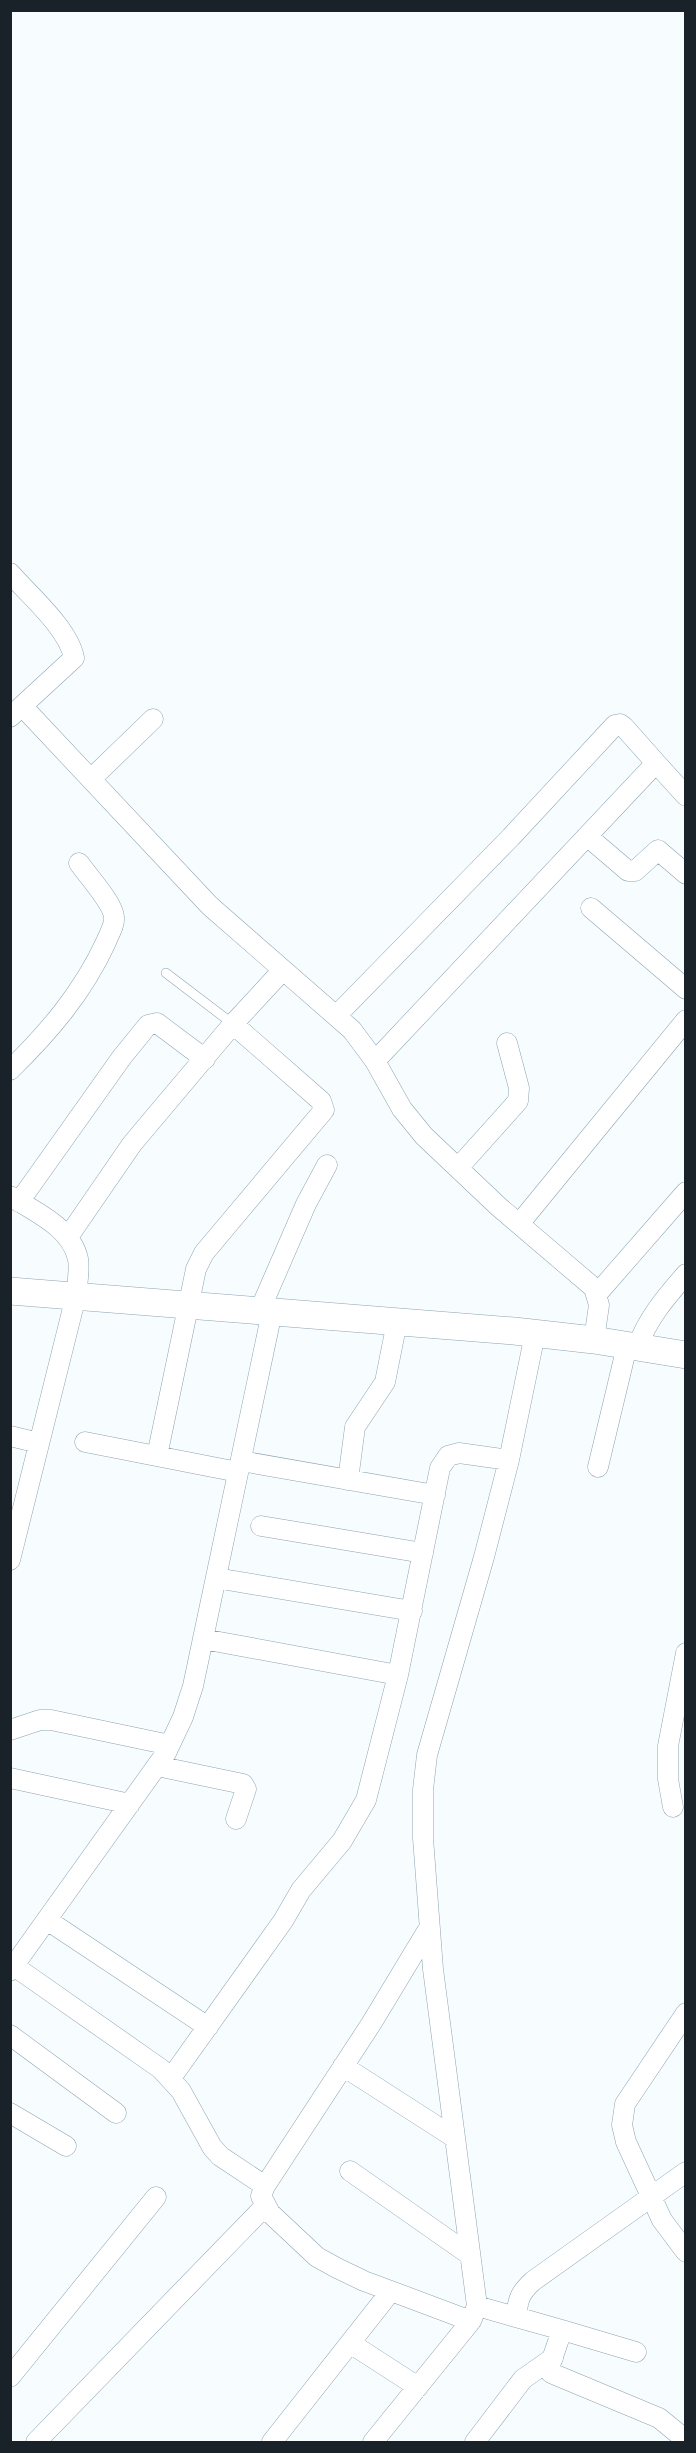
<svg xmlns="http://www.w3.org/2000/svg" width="696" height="2453" font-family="Georgia,serif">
<rect width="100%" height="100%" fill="#f7fcff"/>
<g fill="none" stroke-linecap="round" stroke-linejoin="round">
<defs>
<path id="lane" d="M166,973L233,1024"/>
<path id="street" d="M10,573C30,596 69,629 74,658L10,717
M23,707L210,906L352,1030L375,1061L402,1109L424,1136L499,1207L594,1288L599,1305L594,1340
M91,779L153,719
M587,836L628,871H635L658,850L686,874
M591,908L686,989
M336,1016L511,837L615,725L620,724L624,727L656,763
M375,1061L656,763L686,796
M10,1070C49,1032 83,992 106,942C109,934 115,925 114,917C113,903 88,876 79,863
M458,1168L518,1101L519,1088L507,1043
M10,1196C35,1212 71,1227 78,1259C80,1270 77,1285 76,1296L10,1560
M19,1202L122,1057L148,1025L157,1023L205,1059
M519,1224L686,1020
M68,1237L132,1144L233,1024L283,970
M597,1294L686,1192
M259,1312L306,1204L327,1165
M637,1348C647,1319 666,1297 686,1274
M10,1436L39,1443
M85,1442L238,1472
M157,1456L196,1269L204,1253L324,1110L321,1101L233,1024
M241,1461L435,1495
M598,1467L627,1346
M348,1480L355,1427L385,1382L397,1322
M261,1526L423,1553
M216,1578L412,1611
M203,1639L398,1675
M10,1730L40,1720H51L170,1745
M157,1766L243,1784L246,1789L236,1819
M10,1778L130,1804
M673,1807L668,1779V1746L686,1653
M47,1920L208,2027
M429,1928L371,2024L265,2186L261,2196L270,2213L317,2257L337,2268L364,2281L471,2321
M14,1966L161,2069L181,2091L212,2147L220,2156L265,2186
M10,1971L166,1753L183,1717L193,1686L272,1312
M686,2013L625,2104L622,2125L626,2142L662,2220L686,2252
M10,2035L116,2113
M343,2066L455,2138
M171,2078L283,1921L301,1890L342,1841L366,1800L398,1675L440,1468L448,1456L459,1453L509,1460
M10,2113L66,2146
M350,2171L470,2255
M477,2306L562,2330L549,2368L551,2373L659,2418L686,2440
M517,2316C517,2299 521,2292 533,2281L686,2172
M562,2330L636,2352
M350,2343L418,2387
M10,2377L156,2197
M36,2442L265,2206
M272,2442L391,2291
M373,2442L471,2321L477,2306L433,1969L423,1838V1790L427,1755L484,1557L509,1460L535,1334
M475,2442L523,2379L553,2358"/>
<path id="secondary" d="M10,1291L514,1331L594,1340L686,1355"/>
</defs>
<use href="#lane" stroke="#8ca3b3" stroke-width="10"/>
<use href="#street" stroke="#8ca3b3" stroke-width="21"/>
<use href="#secondary" stroke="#8ca3b3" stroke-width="28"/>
<use href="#lane" stroke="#fff" stroke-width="9"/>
<use href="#street" stroke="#fff" stroke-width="20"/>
<use href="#secondary" stroke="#fff" stroke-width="27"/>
</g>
<rect width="696" height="2453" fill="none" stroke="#192228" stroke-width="24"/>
</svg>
